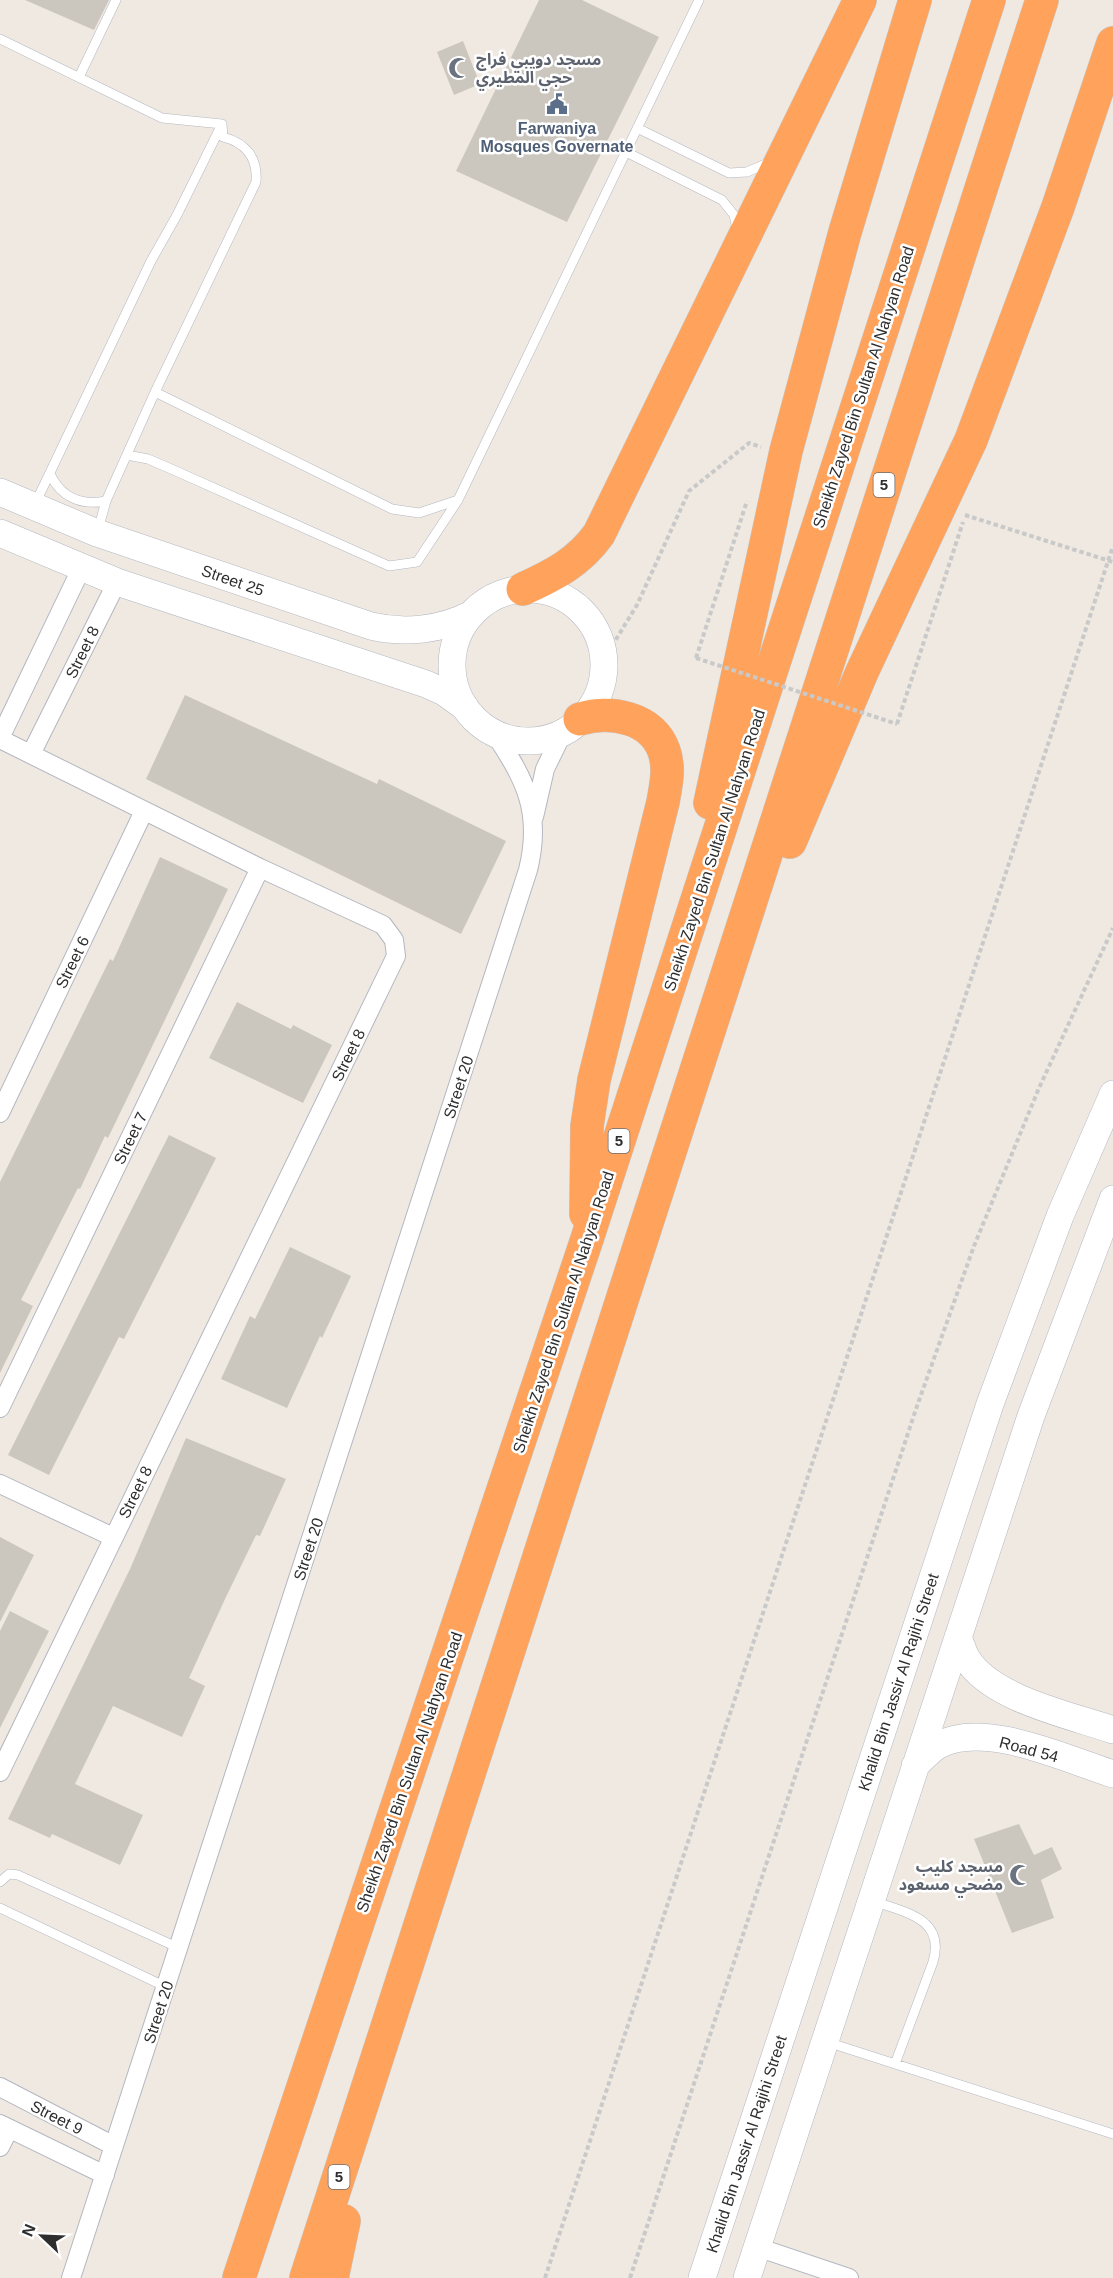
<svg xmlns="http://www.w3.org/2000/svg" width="1113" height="2278" font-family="Helvetica,'Noto Sans Arabic',sans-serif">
<rect width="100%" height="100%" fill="#efe9e1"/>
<path fill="#cbc7bf" d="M25,0H109L94,30Z
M539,0H582L659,37L567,222L456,171Z
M463,41L480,84L454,95L437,52Z
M185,695L377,784L379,779L506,841L461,934L146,779Z
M160,857L228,889L108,1138L105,1136L80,1189L78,1188L21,1300L33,1306L0,1373V1182L110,959L113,961Z
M237,1002L291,1029L293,1025L332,1045L303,1103L209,1058Z
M169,1135L216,1158L124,1339L119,1337L49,1475L8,1455Z
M290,1247L351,1276L322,1338L320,1336L287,1408L221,1379L250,1316L255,1319Z
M186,1438L286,1479L260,1536L256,1535L225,1599L189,1678L205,1686L182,1737L113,1706L75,1784L143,1815L120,1865L52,1834L50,1838L8,1819L130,1569Z
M0,1537L34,1555L0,1622Z
M10,1611L49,1631L0,1728V1631Z
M1019,1824L1034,1855L1052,1847L1062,1869L1041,1880L1054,1918L1012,1933L974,1839Z"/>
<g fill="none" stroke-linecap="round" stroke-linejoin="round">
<defs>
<path id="lane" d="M0,39L162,118L222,124
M79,77L116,0
M637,128L729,173L747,172L770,162
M626,152L722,200L734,215L737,229
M155,392L392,509L419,513L458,500L699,0
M127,455L148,459L169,468L389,566L417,562L458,500
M50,474C61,497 81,506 106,501
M35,504L151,261L177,215L221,126
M98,530L106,501L155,392L256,182C258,158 246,143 223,137L222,124
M0,1882L9,1874L18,1875L179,1948
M873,1901C904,1912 946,1918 933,1962L895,2064
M0,1908L166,1987
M827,2042L1113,2134"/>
<path id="street" d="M0,738L82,567
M0,739L260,868L383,925L394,940L396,956L0,1772
M31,754L117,582
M534,817L545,769L563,732
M0,1113L144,811
M0,1408L260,868
M0,1484L113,1537
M0,2087L114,2146
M0,2124L105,2175
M0,2147L9,2129
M757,2247L849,2278
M71,2278L528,870C542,814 526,779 494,733"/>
<path id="secondary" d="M0,492L97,533L371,626C405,634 441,630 472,614
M0,533L117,582L426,684L444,692L465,707
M452 665a76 76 0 1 1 152 0a76 76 0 1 1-152 0Z
M958,1637C961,1644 963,1652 967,1659C992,1699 1070,1715 1113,1730
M915,1766C922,1759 931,1749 939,1745C985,1720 1068,1760 1113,1774
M702,2278L990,1404L1060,1216L1113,1094
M747,2278L1031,1416L1113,1199"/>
<path id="highway" d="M523,589C554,575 579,562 599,534L860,0
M580,719C610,710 652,717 664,751C670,768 666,785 663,802L594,1080L587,1126L586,1214
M710,803L786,451L845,232L915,0
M790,842L862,672L971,440L1058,207L1113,43
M239,2278L587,1239L989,0
M306,2278L1042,0
M332,2278L344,2221"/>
</defs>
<use href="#lane" stroke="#b4b7c1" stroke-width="10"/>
<use href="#street" stroke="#b4b7c1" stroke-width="20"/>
<use href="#secondary" stroke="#b4b7c1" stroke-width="28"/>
<use href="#highway" stroke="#c9c9c9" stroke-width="34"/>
<path stroke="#c9c9c9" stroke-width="4" stroke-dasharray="4.5 3" stroke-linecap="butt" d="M965,515L1113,562
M696,658L747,501
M604,659L637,605L689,491L749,443L761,447
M897,724L963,522
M545,2278L1113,546
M630,2278L916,1409L974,1246L1039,1088L1113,928"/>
<use href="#lane" stroke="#fff" stroke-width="9"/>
<use href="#street" stroke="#fff" stroke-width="18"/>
<use href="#secondary" stroke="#fff" stroke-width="27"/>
<use href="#highway" stroke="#ffa35c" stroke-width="33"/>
<path stroke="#c9c9c9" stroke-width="4" stroke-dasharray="4.5 3" stroke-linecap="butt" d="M696,658L897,724"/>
</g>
<defs>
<symbol id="mosque-bare" viewBox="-9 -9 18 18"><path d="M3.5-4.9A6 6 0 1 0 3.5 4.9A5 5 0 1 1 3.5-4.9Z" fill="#6b7280" stroke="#fff" stroke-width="2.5" paint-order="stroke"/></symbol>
<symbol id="civic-bare" viewBox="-9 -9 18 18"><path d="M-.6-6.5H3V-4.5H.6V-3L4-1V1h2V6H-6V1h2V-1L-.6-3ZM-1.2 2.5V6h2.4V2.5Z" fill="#5c6f8a" stroke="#fff" stroke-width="2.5" paint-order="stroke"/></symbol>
</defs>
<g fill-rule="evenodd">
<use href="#mosque-bare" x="444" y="53" width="30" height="30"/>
<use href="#civic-bare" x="542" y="89" width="30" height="30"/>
<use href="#mosque-bare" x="1005" y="1860" width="30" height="30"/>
</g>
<g text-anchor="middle" stroke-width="5" stroke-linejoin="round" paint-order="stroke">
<g fill="#fff" stroke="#6d6d6d" stroke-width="1.5">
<rect x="873.5" y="473" width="21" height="24" rx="4.5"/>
<rect x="608.5" y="1129" width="21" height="24" rx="4.5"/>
<rect x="328.5" y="2165" width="21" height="24" rx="4.5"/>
</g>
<g font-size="15" font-weight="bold" fill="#2e2e2e">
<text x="884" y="490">5</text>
<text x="619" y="1146">5</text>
<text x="339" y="2182">5</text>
</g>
<g font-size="16" font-weight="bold" fill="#5b616d" stroke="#fff" text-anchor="start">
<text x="476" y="65">مسجد دويبي فراج<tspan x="476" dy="18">حجي المطيري</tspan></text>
<text x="1003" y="1872" text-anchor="end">مسجد كليب<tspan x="1003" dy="18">مضحي مسعود</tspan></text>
</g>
<g font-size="16" font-weight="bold" fill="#4e5e75" stroke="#fff">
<text x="557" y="134">Farwaniya<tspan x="557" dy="18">Mosques Governate</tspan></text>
</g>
<g font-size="16" fill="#2e2e2e" stroke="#fff">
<text transform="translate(863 387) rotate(-72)" y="6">Sheikh Zayed Bin Sultan Al Nahyan Road</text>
<text transform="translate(233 580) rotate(19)" y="6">Street 25</text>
<text transform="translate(82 652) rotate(-64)" y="6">Street 8</text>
<text transform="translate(714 850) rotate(-72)" y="6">Sheikh Zayed Bin Sultan Al Nahyan Road</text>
<text transform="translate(72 962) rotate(-64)" y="6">Street 6</text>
<text transform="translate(348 1055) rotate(-64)" y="6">Street 8</text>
<text transform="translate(458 1087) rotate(-72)" y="6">Street 20</text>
<text transform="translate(130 1138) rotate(-64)" y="6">Street 7</text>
<text transform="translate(563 1312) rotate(-72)" y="6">Sheikh Zayed Bin Sultan Al Nahyan Road</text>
<text transform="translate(135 1492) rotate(-64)" y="6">Street 8</text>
<text transform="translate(308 1549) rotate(-72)" y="6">Street 20</text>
<text transform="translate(898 1682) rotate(-72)" y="6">Khalid Bin Jassir Al Rajihi Street</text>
<text transform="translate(1029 1749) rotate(15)" y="6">Road 54</text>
<text transform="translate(409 1772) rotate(-71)" y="6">Sheikh Zayed Bin Sultan Al Nahyan Road</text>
<text transform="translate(158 2012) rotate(-72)" y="6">Street 20</text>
<text transform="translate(57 2117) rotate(27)" y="6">Street 9</text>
<text transform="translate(746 2144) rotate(-72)" y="6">Khalid Bin Jassir Al Rajihi Street</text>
</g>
</g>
<g transform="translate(42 2236) rotate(293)" stroke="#ffffff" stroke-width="4.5" paint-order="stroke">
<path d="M0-4.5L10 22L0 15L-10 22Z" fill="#2e2e2e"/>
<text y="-9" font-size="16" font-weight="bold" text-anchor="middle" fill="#2e2e2e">N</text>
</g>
</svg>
